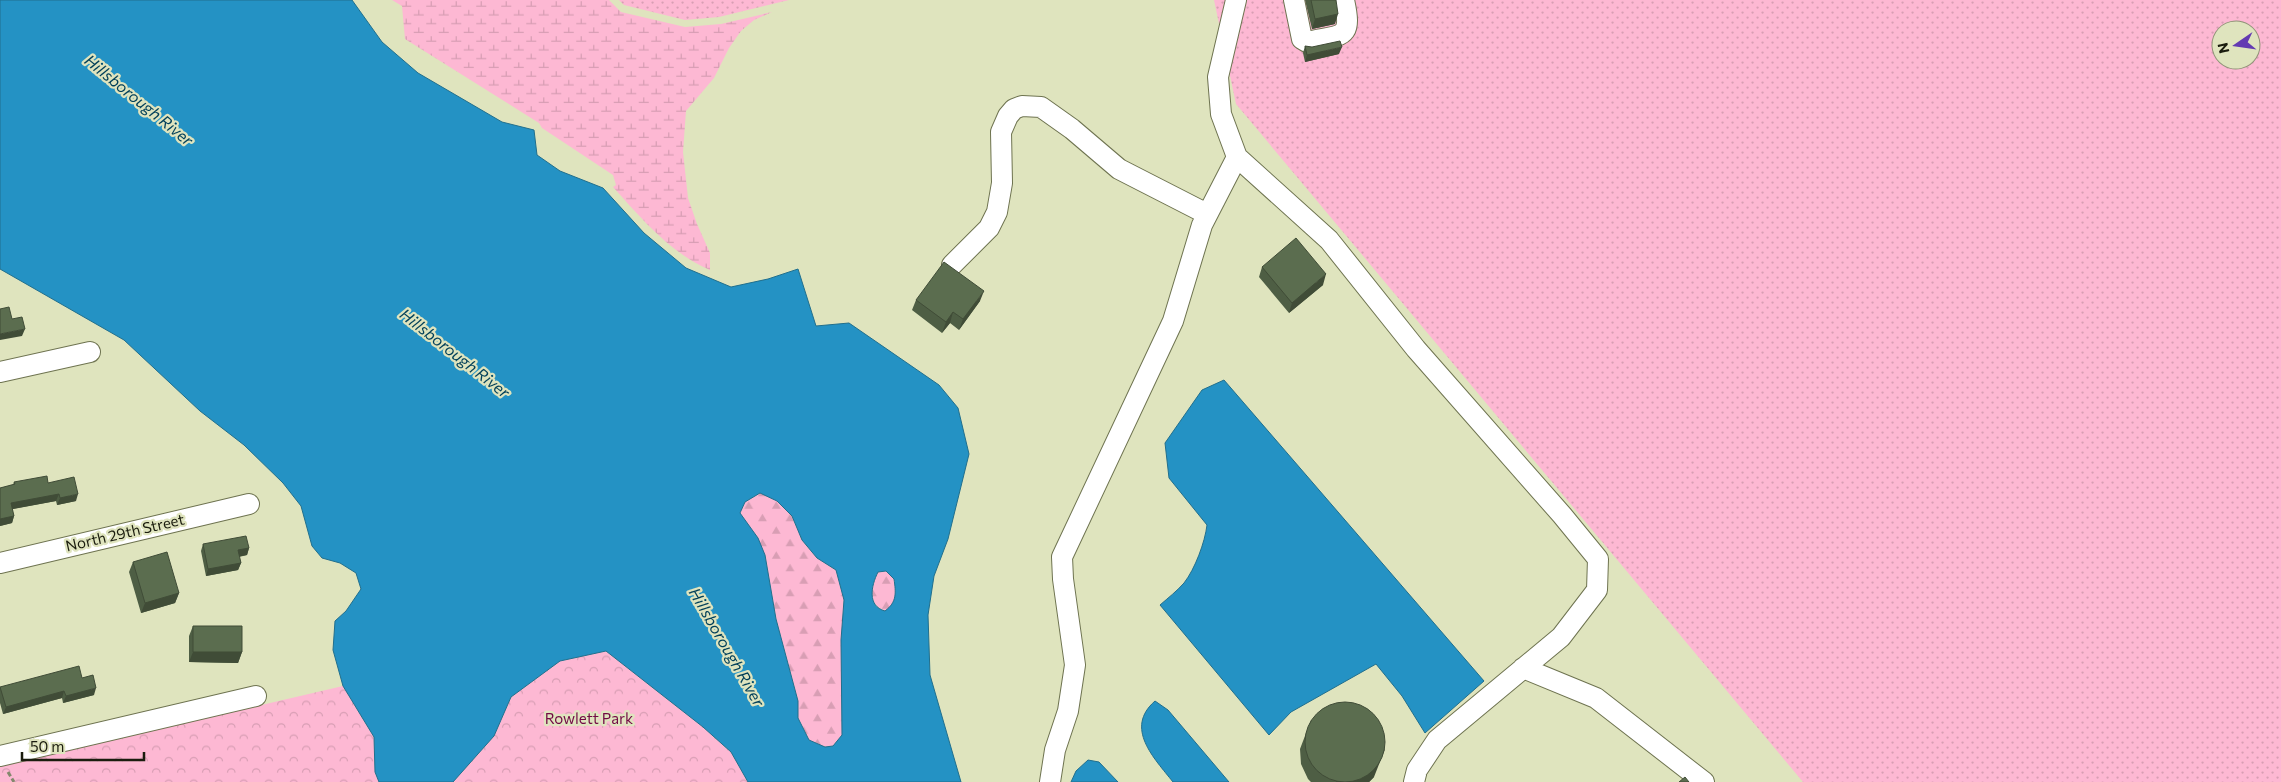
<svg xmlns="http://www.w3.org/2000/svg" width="2281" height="782" font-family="Commissioner,sans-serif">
<defs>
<pattern id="grass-dots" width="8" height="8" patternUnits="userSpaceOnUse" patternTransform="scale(1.25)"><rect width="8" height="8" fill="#fdb8d3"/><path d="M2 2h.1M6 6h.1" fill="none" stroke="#d89eb4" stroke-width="1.8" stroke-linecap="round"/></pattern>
<pattern id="forest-firs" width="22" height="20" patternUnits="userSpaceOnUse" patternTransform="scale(1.25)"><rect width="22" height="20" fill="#fdb8d3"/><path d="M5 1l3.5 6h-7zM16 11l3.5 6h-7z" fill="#d89eb4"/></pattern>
<pattern id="wetland-marsh" width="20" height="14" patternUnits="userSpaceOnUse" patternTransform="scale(1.25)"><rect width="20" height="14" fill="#fdb8d3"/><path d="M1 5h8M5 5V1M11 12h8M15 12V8" fill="none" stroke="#d89eb4"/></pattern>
<pattern id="park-crowns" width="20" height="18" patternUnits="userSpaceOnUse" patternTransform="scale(1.25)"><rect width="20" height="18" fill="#fdb8d3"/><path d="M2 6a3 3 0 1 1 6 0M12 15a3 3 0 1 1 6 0" fill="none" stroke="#d89eb4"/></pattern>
</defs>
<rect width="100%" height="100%" fill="#dfe4be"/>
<path fill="url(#grass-dots)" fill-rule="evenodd" d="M619,0H789L719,17L685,20L624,5Z
M1214,0H2281V782H1803L1236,104ZM2221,30H2251V60H2221Z"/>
<path fill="url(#forest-firs)" d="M760,493L777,500L792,516L802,540L817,558L836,570L844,600L841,640L842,735L833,746L825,747L809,740L798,718V701L776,619L765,555L740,513L745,502Z
M886,571L894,579C896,593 897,602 886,611C867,606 871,586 878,572Z"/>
<path fill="url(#wetland-marsh)" d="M392,0H609L621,12L685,27L721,24L772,12L754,20L741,31L729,48L714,78L686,111L683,152L688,198L697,224L710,253V270C670,253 642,219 613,187L616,185L613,175L542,128L539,123L405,39L402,6Z"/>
<path fill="url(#park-crowns)" d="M606,651L703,727L731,752L748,782H453L494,736L511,697L560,661Z
M343,686L374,737L375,772L379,782H0V766Z"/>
<path fill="#2492c4" stroke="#216f8d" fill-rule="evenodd" d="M0,0H352L382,42L418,73L502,122L534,130L537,155L560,171L603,188L644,233L686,268L731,287L768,279L798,269L816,326L849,323L939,385L958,408L969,454L948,539L934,576L928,615L930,675L961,782H748L731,752L703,727L606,651L560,661L511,697L494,736L453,782H379L375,772L374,737L343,686L333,650L335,621L346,611L361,589L356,573L340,563L322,558L312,546L301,506L283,483L244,445L200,411L124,340L0,269ZM760,493L777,501L792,516L802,540L817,558L836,570L844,600L841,640L842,735L833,746L825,747L809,740L798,718V701L776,619L765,555L758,538L740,513L745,502ZM886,571L894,579C896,593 897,602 885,611C867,606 871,586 878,572Z
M1224,380L1484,681L1425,733L1402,696L1376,664L1291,712L1269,735L1160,605C1168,598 1177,591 1184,583C1195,569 1205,542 1207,525L1169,478L1165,443L1202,390Z
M1155,701L1168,710L1229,782H1173C1154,758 1124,728 1155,701Z
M1088,760L1099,762L1118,782H1071L1076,771Z"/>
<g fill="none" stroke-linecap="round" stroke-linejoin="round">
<defs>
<path id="minor" d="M1236,0L1218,77L1221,114L1237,157L1329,240L1416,349L1562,515L1598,559L1597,590L1561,637L1437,740L1417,770L1414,782
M1294,0L1302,39L1307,42C1342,34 1353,41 1344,0
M952,265L989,228L997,212L1002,183L1001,132L1008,116L1014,109L1022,106L1041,107L1072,129L1119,169L1207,214
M0,372L90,352
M0,563L249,504
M1523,668L1596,698L1704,782
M0,756L256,696
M1050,782L1055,750L1068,711L1075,665L1063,579L1062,557L1173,321L1202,225L1237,157"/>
</defs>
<use href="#minor" stroke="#6e7350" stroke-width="22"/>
<path stroke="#84886d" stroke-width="3" stroke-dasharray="5 2.5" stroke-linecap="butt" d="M8,772L14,782"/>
<use href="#minor" stroke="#fff" stroke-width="20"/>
</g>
<path fill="#4e5e44" d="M1305,0H1336L1335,24L1312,29Z
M1305,46L1339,54L1305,62L1303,53Z
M1262,267L1323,285L1289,313L1259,277Z
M916,300L980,301L959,330L950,323L942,333L912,310Z
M14,482L48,483L76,501L57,505L56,501L12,509L14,516L12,523L0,526V488L13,485Z
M203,544L249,548L247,555L239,557L241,563L238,570L206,576L201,551Z
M133,562L179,593L175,603L141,613L129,572Z
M193,626L242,652L238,663L189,662V636Z
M82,678L94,695L63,703L62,698L3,714L0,703V687Z
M1311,720L1374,777L1369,782H1311L1308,779L1301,764L1300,749Z"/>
<path fill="#404c37" d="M1338,14L1335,24L1312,29L1315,19Z
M1342,47L1339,54L1305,62L1307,55Z
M1326,274L1323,285L1289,313L1292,303Z
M984,291L980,301L959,330L963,319Z
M953,312L950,323L942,333L946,322Z
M25,329L22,336L0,340V334Z
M59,494L56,501L8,510L11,503Z
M78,494L76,501L57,505L60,498Z
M14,516L12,523L0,526V519Z
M249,548L247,555L236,557L238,550Z
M241,563L238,570L206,576L208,569Z
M179,593L175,603L141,613L145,603Z
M193,652H242L238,663L189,662Z
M96,688L94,695L63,703L66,696Z
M64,691L62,698L3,714L6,707Z
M1385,749L1374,777L1369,782H1336V781Z"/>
<path fill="#5b6d4f" stroke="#404c37" d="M1311,0H1336L1338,14L1315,19Z
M1340,41L1342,47L1307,55L1305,46L1312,47Z
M1296,238L1326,274L1292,303L1262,267Z
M944,262L984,291L963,319L953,312L946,322L916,300Z
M9,307L12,319L22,317L25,329L0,334V309Z
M47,476L48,483L74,477L78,494L60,498L59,494L11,503L14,516L0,519V488L15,484L14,482Z
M246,536L249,548L238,550L241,563L208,569L203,544Z
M167,552L179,593L145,603L133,562Z
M193,626H242V652H193Z
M79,666L82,678L93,675L96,688L66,696L64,691L6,707L0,687Z
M1305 742a40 40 0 1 1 80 0a40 40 0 1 1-80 0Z
M1685,777L1689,782H1679Z"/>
<g text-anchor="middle" stroke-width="4.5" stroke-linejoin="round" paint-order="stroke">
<g font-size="15" fill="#1a1c0e" stroke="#dfe4be">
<text transform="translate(125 533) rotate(-13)" y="5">North 29th Street</text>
</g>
<g font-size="15" fill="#720944" stroke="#dfe4be">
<text x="589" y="724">Rowlett Park</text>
</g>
<g font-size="16" font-style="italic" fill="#013f59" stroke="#dfe4be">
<text transform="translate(139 100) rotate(39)" y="6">Hillsborough River</text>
<text transform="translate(455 353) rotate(38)" y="6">Hillsborough River</text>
<text transform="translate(727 647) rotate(60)" y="6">Hillsborough River</text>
</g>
</g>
<g transform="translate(2236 45) rotate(257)"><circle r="24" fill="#dfe4be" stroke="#909478"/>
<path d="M0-4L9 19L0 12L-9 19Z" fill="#633ab2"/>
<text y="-8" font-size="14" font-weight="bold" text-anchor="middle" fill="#1a1c0e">N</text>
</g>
<path d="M22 752v8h122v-8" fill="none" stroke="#1a1c0e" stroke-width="2.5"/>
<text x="30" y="752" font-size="15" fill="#1a1c0e" stroke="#dfe4be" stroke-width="4" paint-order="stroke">50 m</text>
</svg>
